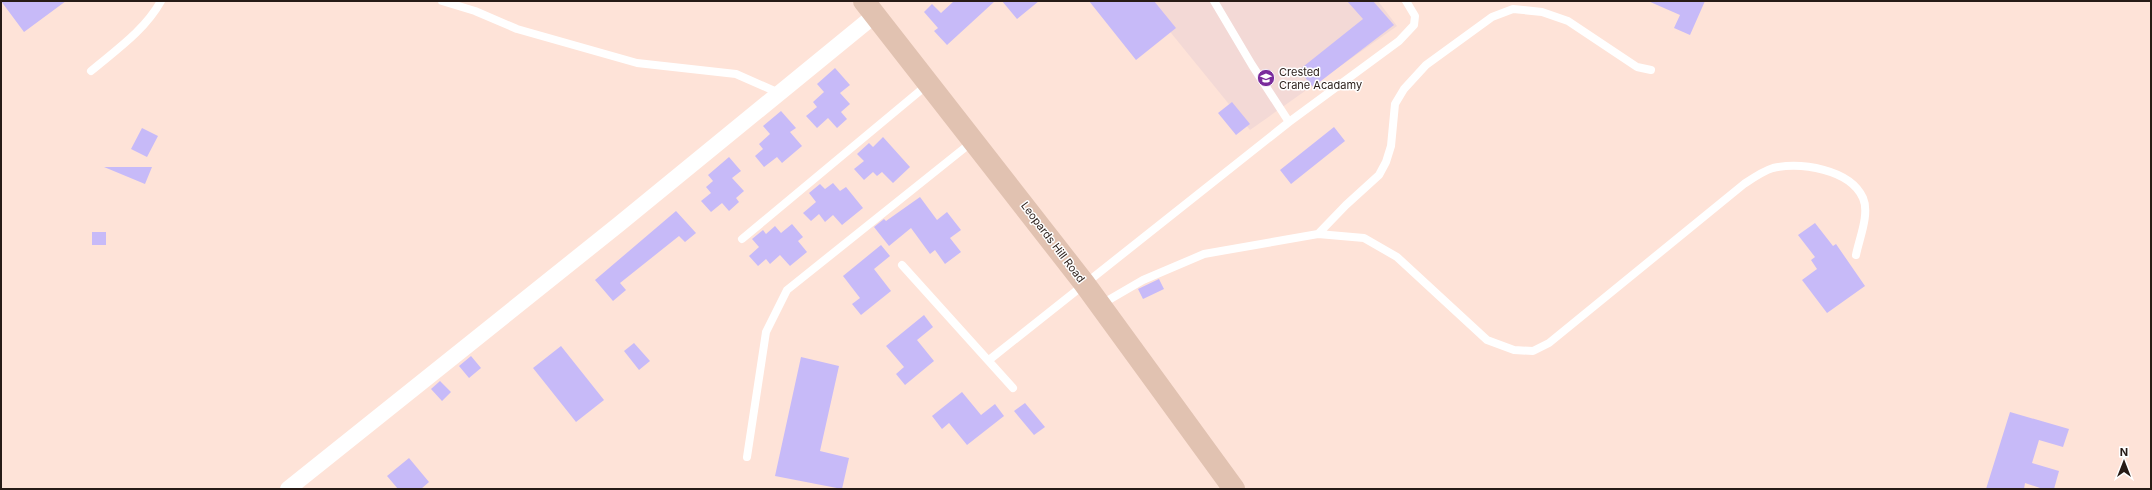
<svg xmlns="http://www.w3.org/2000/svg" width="2152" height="490" font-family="Inter,sans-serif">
<rect width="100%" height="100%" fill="#fee3d8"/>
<path fill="#f3d9d6" d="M1145,1H1378L1397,26L1250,130Z"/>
<path fill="#c7baf8" d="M1,1H66L24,32Z
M954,1H995L947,45L934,31L938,28L924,12L932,4L941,13Z
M1002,1H1039L1017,19Z
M1089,1H1154L1176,28L1136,60Z
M1347,1H1373L1394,25L1313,87L1299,70L1363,19Z
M1648,1H1705L1690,35L1674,28L1680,15Z
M835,68L850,85L840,93L850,104L841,112L847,119L837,128L828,118L817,128L806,116L817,107L813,102L824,92L817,84Z
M1232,102L1250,124L1236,135L1218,113Z
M781,111L796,128L790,132L802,146L782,163L777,157L764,167L755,156L763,149L759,144L770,134L763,126Z
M1334,127L1345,141L1291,184L1280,170Z
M142,128L158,136L147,157L131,149Z
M883,137L910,167L893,183L882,172L877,176L873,172L864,180L854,169L864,161L857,154L869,143L873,147Z
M729,157L741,171L732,178L744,191L736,198L739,202L729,211L722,203L711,212L701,201L711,193L706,187L713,181L708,175Z
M104,167H152L145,184Z
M833,183L840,191L846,187L863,208L842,225L833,215L825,222L819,214L811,221L803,213L816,202L809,193L820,184L825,189Z
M920,197L937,220L947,212L961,230L950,238L961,252L945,264L935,250L930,254L911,228L889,246L874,227L884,219L886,221Z
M676,211L696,233L685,242L679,236L620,283L626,290L613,301L595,280Z
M1815,223L1833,246L1836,244L1865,286L1827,313L1802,280L1817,269L1811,260L1815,257L1798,235Z
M792,224L803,237L798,241L807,252L790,266L780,255L770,264L766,259L758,266L749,256L759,247L752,239L763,230L766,234L775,226L781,233Z
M92,232H106V245H92Z
M881,245L890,256L874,269L891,291L861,315L852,304L860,298L843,276Z
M1159,279L1164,289L1143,299L1138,289Z
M924,315L933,327L917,340L934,361L905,385L896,374L904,367L886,346Z
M634,343L650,361L639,370L624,351Z
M561,346L604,400L576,422L533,368Z
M471,356L481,368L469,378L459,366Z
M801,357L839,366L820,451L849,458L842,489L775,476Z
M440,381L451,392L442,401L431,389Z
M962,392L981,415L995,404L1004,416L967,445L949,423L942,429L932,416Z
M1025,403L1045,427L1034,435L1014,411Z
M2010,412L2069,429L2063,447L2039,440L2032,463L2059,471L2054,489H2043L2025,483L2024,489H1986Z
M409,458L429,482L421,489H398L387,476Z"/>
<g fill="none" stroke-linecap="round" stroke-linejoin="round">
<path stroke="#fff" stroke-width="8" d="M442,1L475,11L517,29L637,63L736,74L779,93
M1214,1L1252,65L1289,122
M91,71C116,50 145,30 161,1
M1318,234L1346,205L1379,175L1386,162L1391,146L1395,104L1404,89L1426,65L1492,17L1513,9L1542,12L1568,21L1637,67L1651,70
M742,239L927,85
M902,265L1013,388
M1100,305L1143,280L1204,254L1318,234L1364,238L1397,257L1487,340L1514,350L1533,351L1549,343L1744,184C1753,178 1763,171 1773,168C1801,162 1850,169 1863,198C1870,214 1859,239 1856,255
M989,360L1289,122L1399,41L1414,25L1415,16L1406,1
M747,457L766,332L787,290L972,142"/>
<path stroke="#fff" stroke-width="16" d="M288,489L618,225L875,15"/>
<path stroke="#e1c2b1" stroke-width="22" d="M864,1L1084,283L1234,489"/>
</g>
<defs>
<symbol id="school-disc" viewBox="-11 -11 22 22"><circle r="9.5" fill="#7a2b9c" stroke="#fff"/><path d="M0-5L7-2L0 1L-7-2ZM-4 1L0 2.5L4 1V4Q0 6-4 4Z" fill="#fff"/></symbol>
</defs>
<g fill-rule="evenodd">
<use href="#school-disc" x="1256" y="68" width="20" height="20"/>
</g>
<g text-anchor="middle" stroke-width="3" stroke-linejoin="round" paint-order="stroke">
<g font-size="11" fill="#271b16" stroke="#fff" text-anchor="start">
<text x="1279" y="76">Crested<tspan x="1279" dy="13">Crane Acadamy</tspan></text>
</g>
<g font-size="11" fill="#271b16" stroke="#fff">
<text transform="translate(1053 242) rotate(53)" y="4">Leopards Hill Road</text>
</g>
</g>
<rect width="2152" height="490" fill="none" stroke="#271b16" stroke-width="4"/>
<g transform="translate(2124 462)" stroke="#ffffff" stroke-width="3" paint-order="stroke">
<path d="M0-3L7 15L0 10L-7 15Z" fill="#271b16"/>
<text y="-6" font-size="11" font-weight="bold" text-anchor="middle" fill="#271b16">N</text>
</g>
</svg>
